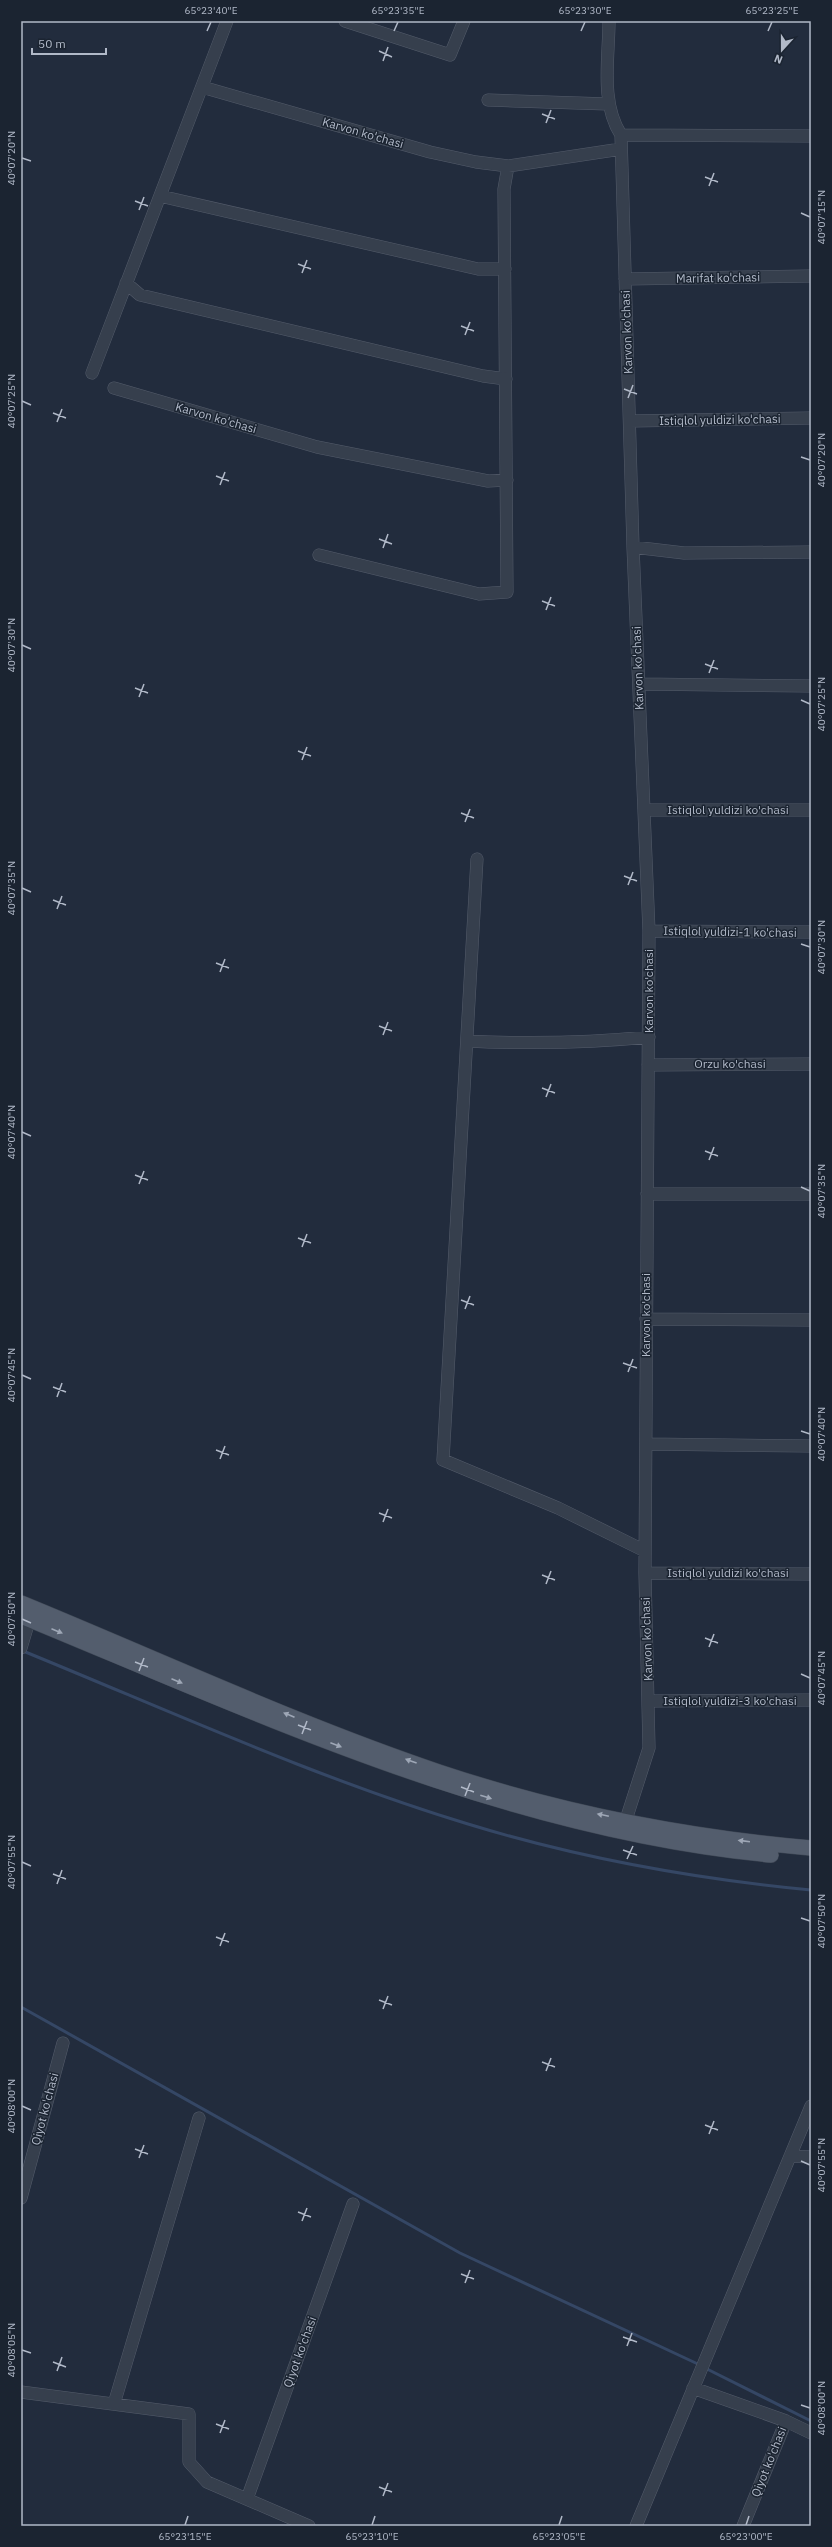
<svg xmlns="http://www.w3.org/2000/svg" width="832" height="2547" font-family="'IBM Plex Sans',sans-serif">
<rect width="100%" height="100%" fill="#222c3d"/>
<g fill="none" stroke-linecap="round" stroke-linejoin="round">
<path stroke="#354765" stroke-width="3" d="M23,1651C170,1711 316,1778 468,1824C579,1858 696,1879 811,1890
M21,2007L460,2253L700,2365
M705,2368L811,2421"/>
<defs>
<path id="minor" d="M345,21L450,55L464,21
M609,21C609,58 600,102 621,135L633,547L649,931L645,1573L649,1748L623,1829
M202,87L430,152L476,162L508,166L621,149
M488,100L608,104
M621,135L811,136
M160,196L478,269H505
M625,279L811,276
M126,283L140,295L483,376L506,379
M92,373L227,21
M114,388L317,447L488,481L507,480
M630,421L811,418
M633,547L684,553L811,552
M319,555L479,594L507,592L504,189L508,166
M639,684L811,686
M644,810H811
M477,859L443,1460L558,1508L645,1551
M649,931L811,932
M467,1041C528,1044 587,1043 649,1037
M648,1065L811,1064
M647,1194H811
M646,1319L811,1320
M646,1444L811,1446
M645,1573L811,1574
M21,1648L32,1611
M649,1701L811,1700
M790,2156L811,2157
M21,2198L63,2043
M693,2388L786,2421L811,2433
M21,2392L189,2414V2462L207,2482L309,2526
M114,2404L199,2118
M247,2499L353,2204
M636,2526L811,2106
M743,2526L786,2421"/>
<path id="major" d="M21,1603C160,1660 297,1724 439,1772C559,1812 686,1837 811,1848
M21,1616C264,1716 506,1830 771,1855"/>
</defs>
<use href="#minor" stroke="#545c6b" stroke-width="13"/>
<use href="#major" stroke="#3f4856" stroke-width="16"/>
<use href="#minor" stroke="#363f4d" stroke-width="12"/>
<use href="#major" stroke="#535d6d" stroke-width="15"/>
</g>
<defs><path id="oneway-solid" d="M-6-.8H1V-3.2L6.5 0L1 3.2V.8H-6Z"/></defs>
<g fill="#9ea7b6">
<use href="#oneway-solid" transform="translate(57 1631) rotate(23)"/>
<use href="#oneway-solid" transform="translate(177 1681) rotate(23)"/>
<use href="#oneway-solid" transform="translate(289 1715) rotate(-157)"/>
<use href="#oneway-solid" transform="translate(336 1745) rotate(21)"/>
<use href="#oneway-solid" transform="translate(411 1761) rotate(-160)"/>
<use href="#oneway-solid" transform="translate(486 1797) rotate(18)"/>
<use href="#oneway-solid" transform="translate(603 1815) rotate(-168)"/>
<use href="#oneway-solid" transform="translate(744 1841) rotate(-173)"/>
</g>
<path fill="none" stroke="#b1b9c8" stroke-width="1.5" d="M207,31L211,22M394,31L398,22M581,31L585,22M768,31L772,22M379,51L392,57M383,61L388,47M542,114L555,119M546,123L551,110M22,158L31,161M705,177L718,182M709,186L714,173M135,201L148,206M139,210L144,197M801,213L810,217M298,264L311,269M302,273L307,260M461,326L474,331M465,335L470,322M624,389L637,394M628,398L633,385M22,401L31,405M53,413L66,418M57,422L62,409M801,457L810,460M216,476L229,481M220,485L225,472M379,539L392,544M383,548L388,534M542,601L555,606M546,610L551,597M22,645L31,649M705,664L718,669M709,673L714,660M135,688L148,693M139,697L144,684M801,700L810,704M298,751L311,756M302,760L307,747M461,813L474,818M465,822L470,809M624,876L637,881M628,885L633,872M22,888L31,892M53,900L66,905M57,909L62,896M801,944L810,947M216,963L229,968M220,972L225,959M379,1026L392,1031M383,1035L388,1022M542,1088L555,1093M546,1097L551,1084M22,1132L31,1136M705,1151L718,1156M709,1160L714,1147M135,1175L148,1180M139,1184L144,1171M801,1187L810,1191M298,1238L311,1243M302,1247L307,1234M461,1300L474,1305M465,1309L470,1296M623,1363L637,1368M628,1372L633,1359M22,1375L31,1379M53,1387L66,1392M57,1397L62,1383M801,1431L810,1434M216,1450L229,1455M220,1459L225,1446M379,1513L392,1518M383,1522L388,1509M542,1575L555,1580M546,1584L551,1571M22,1619L31,1623M705,1638L718,1643M709,1647L714,1634M135,1662L148,1667M139,1671L144,1658M801,1674L810,1678M298,1725L311,1730M302,1734L307,1721M461,1787L474,1792M465,1796L470,1783M623,1850L637,1855M627,1859L633,1846M22,1862L31,1866M53,1874L66,1879M57,1884L62,1870M801,1918L810,1921M216,1937L229,1942M220,1946L225,1933M379,2000L392,2005M383,2009L388,1996M542,2062L555,2067M546,2071L551,2058M22,2106L31,2110M705,2125L718,2130M709,2134L714,2121M135,2149L148,2154M139,2158L144,2145M801,2161L810,2165M298,2212L311,2217M302,2221L307,2208M461,2274L474,2279M465,2283L470,2270M623,2337L637,2342M627,2346L632,2333M22,2350L31,2353M53,2362L66,2367M57,2371L62,2357M801,2405L810,2408M216,2424L229,2429M220,2433L225,2420M379,2487L392,2492M383,2496L388,2483M185,2525L188,2516M372,2525L375,2516M559,2525L562,2516M746,2525L749,2516"/>
<g text-anchor="middle" stroke-width="3" stroke-linejoin="round" paint-order="stroke">
<g font-size="12" fill="#b1b9c8" stroke="#1b2431">
<text transform="translate(363 133) rotate(16)" y="4">Karvon ko'chasi</text>
<text transform="translate(718 278) rotate(-1)" y="4">Marifat ko'chasi</text>
<text transform="translate(627 332) rotate(-92)" y="4">Karvon ko'chasi</text>
<text transform="translate(216 418) rotate(16)" y="4">Karvon ko'chasi</text>
<text transform="translate(720 420) rotate(-1)" y="4">Istiqlol yuldizi ko'chasi</text>
<text transform="translate(638 668) rotate(-92)" y="4">Karvon ko'chasi</text>
<text x="728" y="814">Istiqlol yuldizi ko'chasi</text>
<text transform="translate(730 932) rotate(1)" y="4">Istiqlol yuldizi-1 ko'chasi</text>
<text transform="translate(649 991) rotate(-90)" y="4">Karvon ko'chasi</text>
<text x="730" y="1068">Orzu ko'chasi</text>
<text transform="translate(646 1315) rotate(-90)" y="4">Karvon ko'chasi</text>
<text x="728" y="1577">Istiqlol yuldizi ko'chasi</text>
<text transform="translate(647 1639) rotate(-92)" y="4">Karvon ko'chasi</text>
<text x="730" y="1705">Istiqlol yuldizi-3 ko'chasi</text>
<text transform="translate(45 2109) rotate(-75)" y="4">Qiyot ko'chasi</text>
<text transform="translate(300 2352) rotate(-70)" y="4">Qiyot ko'chasi</text>
<text transform="translate(769 2462) rotate(-68)" y="4">Qiyot ko'chasi</text>
</g>
</g>
<rect width="832" height="2547" fill="none" stroke="#1b2431" stroke-width="44"/>
<g transform="translate(782 50) rotate(201)" stroke="#1b2431" stroke-width="3" paint-order="stroke">
<path d="M0-3L7 15L0 10L-7 15Z" fill="#b1b9c8"/>
<text y="-6" font-size="11" font-weight="bold" text-anchor="middle" fill="#b1b9c8">N</text>
</g>
<path d="M32 48v6h74v-6" fill="none" stroke="#b1b9c8" stroke-width="2"/>
<text x="38" y="48" font-size="12" fill="#b1b9c8" stroke="#1b2431" stroke-width="3" paint-order="stroke">50 m</text>
<rect x="22" y="22" width="788" height="2503" fill="none" stroke="#b1b9c8" stroke-width="1.5"/>
<g font-size="10" text-anchor="middle" fill="#b1b9c8">
<text x="211" y="14">65°23'40"E</text>
<text x="398" y="14">65°23'35"E</text>
<text x="585" y="14">65°23'30"E</text>
<text x="772" y="14">65°23'25"E</text>
<text transform="translate(11 158) rotate(-90)" y="4">40°07'20"N</text>
<text transform="translate(821 217) rotate(-90)" y="4">40°07'15"N</text>
<text transform="translate(11 401) rotate(-90)" y="4">40°07'25"N</text>
<text transform="translate(821 460) rotate(-90)" y="4">40°07'20"N</text>
<text transform="translate(11 645) rotate(-90)" y="4">40°07'30"N</text>
<text transform="translate(821 704) rotate(-90)" y="4">40°07'25"N</text>
<text transform="translate(11 888) rotate(-90)" y="4">40°07'35"N</text>
<text transform="translate(821 947) rotate(-90)" y="4">40°07'30"N</text>
<text transform="translate(11 1132) rotate(-90)" y="4">40°07'40"N</text>
<text transform="translate(821 1191) rotate(-90)" y="4">40°07'35"N</text>
<text transform="translate(11 1375) rotate(-90)" y="4">40°07'45"N</text>
<text transform="translate(821 1434) rotate(-90)" y="4">40°07'40"N</text>
<text transform="translate(11 1619) rotate(-90)" y="4">40°07'50"N</text>
<text transform="translate(821 1678) rotate(-90)" y="4">40°07'45"N</text>
<text transform="translate(11 1862) rotate(-90)" y="4">40°07'55"N</text>
<text transform="translate(821 1921) rotate(-90)" y="4">40°07'50"N</text>
<text transform="translate(11 2106) rotate(-90)" y="4">40°08'00"N</text>
<text transform="translate(821 2165) rotate(-90)" y="4">40°07'55"N</text>
<text transform="translate(11 2350) rotate(-90)" y="4">40°08'05"N</text>
<text transform="translate(821 2408) rotate(-90)" y="4">40°08'00"N</text>
<text x="185" y="2540">65°23'15"E</text>
<text x="372" y="2540">65°23'10"E</text>
<text x="559" y="2540">65°23'05"E</text>
<text x="746" y="2540">65°23'00"E</text>
</g>
</svg>
